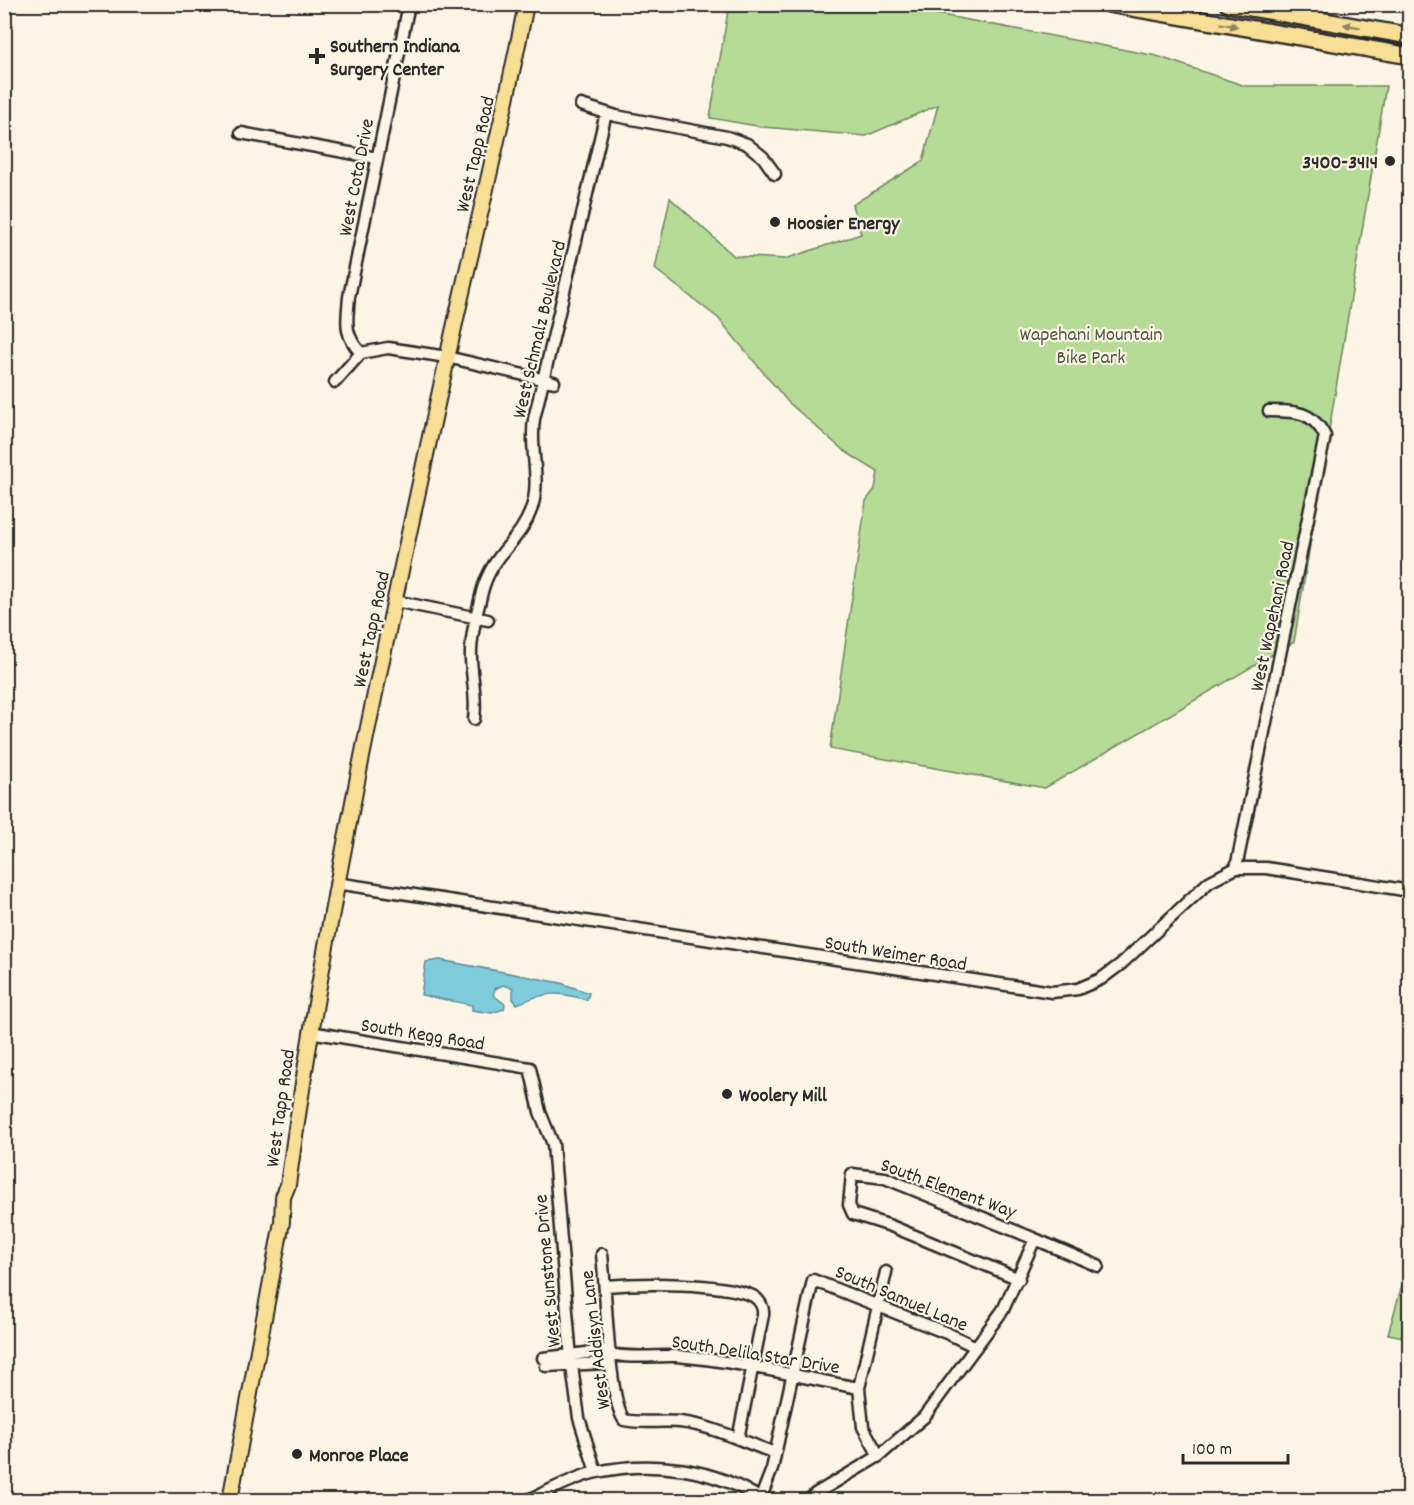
<svg xmlns="http://www.w3.org/2000/svg" width="1414" height="1505" font-family="Dekko,sans-serif">
<rect width="100%" height="100%" fill="#fcf5e5"/>
<filter id="ink" filterUnits="userSpaceOnUse"><feTurbulence type="fractalNoise" baseFrequency=".0167" numOctaves="2"/><feDisplacementMap in="SourceGraphic" scale="12" xChannelSelector="R" yChannelSelector="G"/><feConvolveMatrix kernelMatrix="1 2 1 2 8 2 1 2 1" color-interpolation-filters="sRGB"/></filter>
<g filter="url(#ink)">
<path fill="#b5db97" stroke="#708361" stroke-width="1.5" d="M729,5H889L1157,56L1245,86H1386L1294,642L1045,788L830,749L866,501L875,489L878,472L844,451L788,402L718,318L655,269L670,198L734,256L785,259L861,234L852,205L923,161L938,105L866,136L763,127L710,118Z
M1409,1282H1410L1409,1338L1388,1334L1402,1285Z"/>
<path fill="#7eccdc" stroke="#5d8c95" stroke-width="1.5" d="M440,960L561,983L589,993L587,1000C556,991 546,992 517,1004L513,999V988L503,985L495,989L493,995L505,1004L504,1009L492,1013L472,1010V1005L421,995L426,962Z"/>
<g fill="none" stroke-linecap="round" stroke-linejoin="round">
<defs>
<path id="minor" d="M581,105L616,116L727,137L747,144L763,157L775,174
M241,133L377,158
M1410,179V199
M361,353C343,334 347,321 349,297L409,4
M335,382L361,353L388,348L447,357L554,382
M395,601L488,620
M474,719C477,699 472,679 471,659C470,638 477,613 482,592C492,553 520,542 531,510C542,480 529,450 534,419L606,113
M1236,868L1325,436C1312,411 1296,411 1269,411
M336,883L1052,992L1078,989L1101,979L1121,964L1209,882L1236,868H1266L1410,891
M310,1032L530,1068L540,1112L553,1144L571,1359L579,1418L596,1472
M1035,1239L1098,1266
M602,1254C606,1287 608,1398 624,1420C642,1424 661,1420 680,1422C714,1426 743,1442 775,1453
M606,1286C641,1283 721,1282 753,1296C760,1300 764,1308 763,1315L738,1439
M543,1358L604,1351C617,1360 658,1355 677,1356C738,1361 799,1377 859,1388
M546,1366L606,1363L611,1356
M879,1456L863,1427L859,1388L886,1272
M528,1500C550,1491 573,1477 597,1472C652,1460 715,1468 762,1500
M760,1500L772,1469L813,1280L949,1334L976,1347
M809,1500L815,1494L879,1456L924,1417L1003,1310L1035,1239L885,1178L852,1174L849,1205L853,1214L891,1226L1019,1279"/>
<path id="major" d="M230,1500L282,1222L283,1197L288,1185C326,907 387,633 447,359C473,241 503,123 526,4"/>
<path id="highway" d="M1109,4L1410,56
M1228,4L1410,36"/>
</defs>
<use href="#minor" stroke="#2b2b2b" stroke-width="15"/>
<use href="#major" stroke="#2b2b2b" stroke-width="18"/>
<use href="#highway" stroke="#2b2b2b" stroke-width="20"/>
<use href="#minor" stroke="#fcf5e5" stroke-width="10"/>
<use href="#major" stroke="#f9df96" stroke-width="14"/>
<use href="#highway" stroke="#f9df96" stroke-width="15"/>
</g>
<defs><path id="oneway-solid" d="M-6-.8H1V-3.2L6.5 0L1 3.2V.8H-6Z" transform="scale(1.5)"/></defs>
<g fill="#928560">
<use href="#oneway-solid" transform="translate(1229 25) rotate(10)"/>
<use href="#oneway-solid" transform="translate(1352 26) rotate(-170)"/>
</g>
</g>
<g fill="#2b2b2b" stroke="#fcf5e5" stroke-width="2">
<path d="M314 47h6v6h6v6h-6v6h-6v-6h-6v-6h6z"/>
<circle cx="1390" cy="161" r="6"/>
<circle cx="775" cy="222" r="6"/>
<circle cx="727" cy="1094" r="6"/>
<circle cx="297" cy="1454" r="6"/>
</g>
<g text-anchor="middle" stroke-width="4.5" stroke-linejoin="round" paint-order="stroke">
<g font-size="20" font-weight="bold" fill="#2b2b2b" stroke="#fcf5e5" text-anchor="start">
<text x="330" y="52">Southern Indiana<tspan x="330" dy="23">Surgery Center</tspan></text>
<text x="1378" y="168" text-anchor="end">3400-3414</text>
<text x="787" y="229">Hoosier Energy</text>
<text x="739" y="1101">Woolery Mill</text>
<text x="309" y="1461">Monroe Place</text>
</g>
<g font-size="20" fill="#2b2b2b" stroke="#fcf5e5">
<text transform="translate(474 154) rotate(-77)" y="7">West Tapp Road</text>
<text transform="translate(355 177) rotate(-79)" y="7">West Cota Drive</text>
<text transform="translate(538 329) rotate(-77)" y="7">West Schmalz Boulevard</text>
<text transform="translate(1271 616) rotate(-78)" y="7">West Wapehani Road</text>
<text transform="translate(370 629) rotate(-78)" y="7">West Tapp Road</text>
<text transform="translate(896 952) rotate(9)" y="7">South Weimer Road</text>
<text transform="translate(423 1033) rotate(9)" y="7">South Kegg Road</text>
<text transform="translate(279 1108) rotate(-82)" y="7">West Tapp Road</text>
<text transform="translate(949 1187) rotate(20)" y="7">South Element Way</text>
<text transform="translate(546 1271) rotate(-95)" y="7">West Sunstone Drive</text>
<text transform="translate(902 1297) rotate(23)" y="7">South Samuel Lane</text>
<text transform="translate(594 1340) rotate(-97)" y="7">West Addisyn Lane</text>
<text transform="translate(756 1353) rotate(9)" y="7">South Delila Star Drive</text>
</g>
<g font-size="20" fill="#4e5746" stroke="#fcf5e5">
<text x="1091" y="340">Wapehani Mountain<tspan x="1091" dy="23">Bike Park</tspan></text>
</g>
</g>
<rect width="1414" height="1505" fill="none" stroke="#fcf5e5" stroke-width="24"/>
<rect x="12" y="12" width="1390" height="1481" fill="none" stroke="#2b2b2b" stroke-width="2" filter="url(#ink)"/>
<path d="M1183 1454v9h105v-9" fill="none" stroke="#2b2b2b" stroke-width="3"/>
<text x="1192" y="1454" font-size="18" fill="#2b2b2b" stroke="#fcf5e5" stroke-width="4.5" paint-order="stroke">100 m</text>
</svg>
